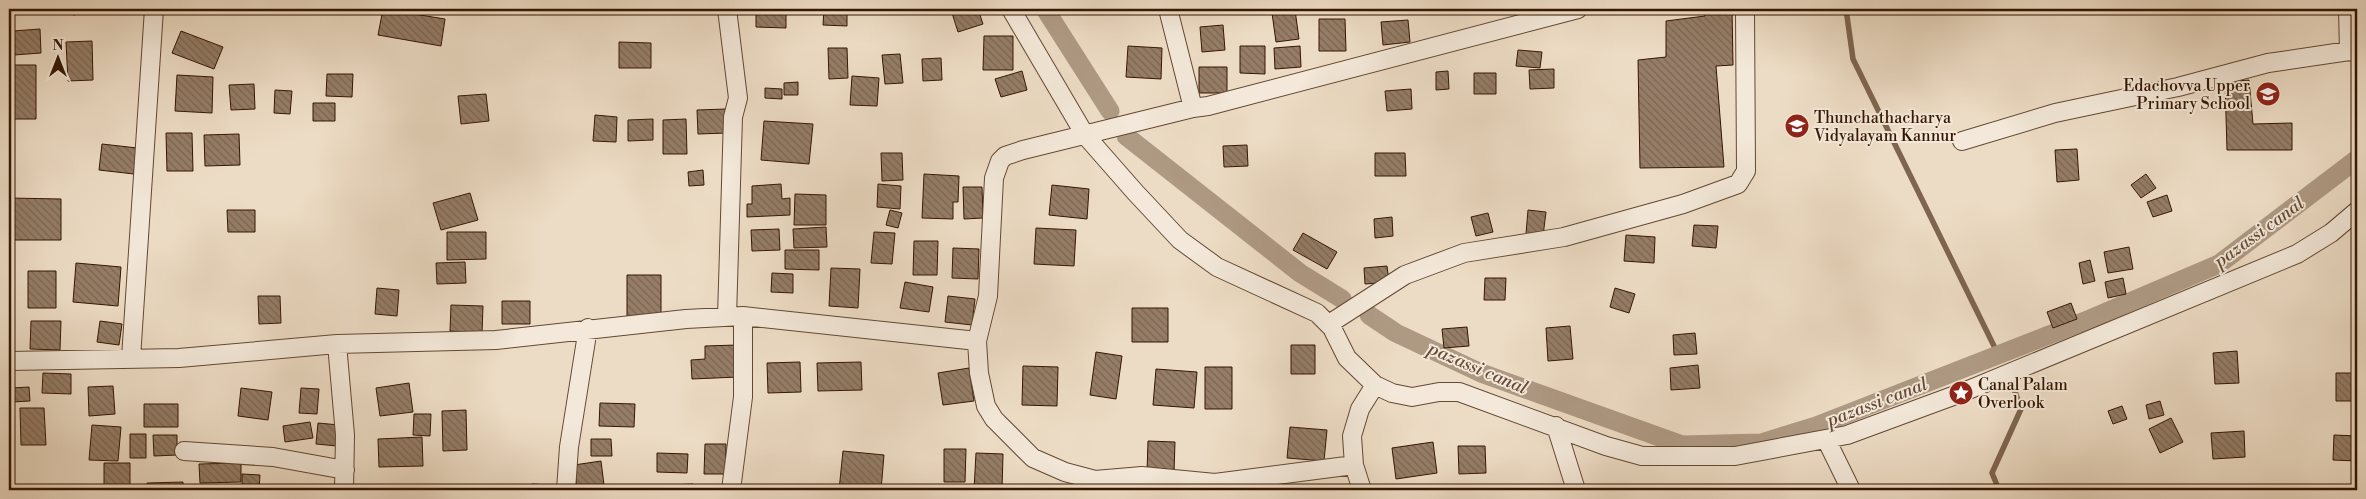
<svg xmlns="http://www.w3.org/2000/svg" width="2366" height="499" font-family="'Libre Bodoni',serif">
<defs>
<pattern id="building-back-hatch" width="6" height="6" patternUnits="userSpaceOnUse" patternTransform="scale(1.25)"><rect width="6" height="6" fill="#957d67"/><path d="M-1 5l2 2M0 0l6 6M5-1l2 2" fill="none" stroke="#7a6553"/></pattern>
</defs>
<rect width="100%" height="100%" fill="#eddcc5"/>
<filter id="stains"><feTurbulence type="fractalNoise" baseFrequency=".004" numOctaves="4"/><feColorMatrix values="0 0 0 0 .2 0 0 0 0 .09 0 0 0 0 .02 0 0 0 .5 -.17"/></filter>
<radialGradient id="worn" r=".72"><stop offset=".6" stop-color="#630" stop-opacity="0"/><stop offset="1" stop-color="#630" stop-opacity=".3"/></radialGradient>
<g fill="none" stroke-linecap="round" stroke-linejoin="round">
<path stroke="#7e654f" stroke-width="5.5" d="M1846,9L1853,59L1994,346
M1999,490L1992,473L2021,409L2013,386"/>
<path stroke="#ae9983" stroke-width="19" d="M1045,9L1110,111
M1126,136L1300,273L1342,299
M1369,315L1396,333L1481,373L1682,445L1761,443L1816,426L2090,319L2219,264L2357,159"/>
</g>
<path fill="url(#building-back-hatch)" stroke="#351602" d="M37,9H76L75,15Z
M383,9L445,19L441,46L378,35Z
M824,9H847V26L823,25Z
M963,9H978L983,24L958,32L952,13Z
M1704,9H1732L1733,65L1716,66L1724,167L1640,168L1638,60L1666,57V21L1705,16Z
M756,10H786V28L756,27Z
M1295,10L1299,39L1276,42L1272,13Z
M1319,19H1345L1346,51H1319Z
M1408,20L1410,42L1383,45L1381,22Z
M1223,25L1225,50L1202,52L1200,27Z
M40,29L41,53L14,55L13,31Z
M181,31L223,47L214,69L172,53Z
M984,36H1013V70H983Z
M92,41L93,80L68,81L66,42Z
M619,42L651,43V68H619Z
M1128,46L1162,48L1161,79L1126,77Z
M1240,46H1265V74L1240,73Z
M1300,46L1301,67L1275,69L1274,48Z
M828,48H847L848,78L829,79Z
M1518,50L1542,52L1540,68L1516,66Z
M900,54L903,83L885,84L882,55Z
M941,58L942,80L923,81L922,59Z
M9,65H36V119H9Z
M1199,67H1227V93H1199Z
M1554,69V88L1530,89L1529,70Z
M1022,71L1027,90L1001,97L995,79Z
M1448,71L1449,89L1436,90V72Z
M1474,73H1496V94H1474Z
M327,74H353L352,97L326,96Z
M177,75L213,77L212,113L175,111Z
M852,76L879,78L877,106L850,105Z
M2249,80L2253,124L2292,123V150H2227L2225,82Z
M798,82V95H784V83Z
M254,84L255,109L231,110L229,85Z
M765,88L782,89V99L765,98Z
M1411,89L1412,109L1387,111L1385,91Z
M275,90L292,91L290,114L274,113Z
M486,94L489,121L461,124L458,96Z
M313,103H335V121H313Z
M726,109L727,133L698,134L697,110Z
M595,115L617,117L616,142L593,141Z
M653,119V140L628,141V120Z
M686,119L687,154H663V120Z
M764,121L813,124L809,164L761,160Z
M166,133H192L193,171H167Z
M239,134L240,165L205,166L204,135Z
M102,144L137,148L134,174L99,170Z
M1247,145L1248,166L1224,167L1223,146Z
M2077,149L2079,180L2057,182L2055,150Z
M881,153H902L903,180L882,181Z
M1375,153H1405L1406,176H1375Z
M703,170L704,185L689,186L688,172Z
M924,174L959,176L958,202H953V219L922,218Z
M2146,174L2156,188L2141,198L2131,185Z
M781,184L782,199L790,198V215L747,217V204H752V186Z
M878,184L901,186L900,209L877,207Z
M1052,185L1089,189L1087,219L1049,215Z
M963,187H982L983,218L964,219Z
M470,193L478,220L441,230L433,203Z
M795,194L826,195V225H794Z
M2167,195L2172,211L2153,217L2147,202Z
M9,198L61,199V240H9Z
M227,210H255V232H228Z
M890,210L902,213L898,228L886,225Z
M1528,210L1546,212L1543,236L1526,234Z
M1488,213L1493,232L1476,236L1471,217Z
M1392,217L1393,236L1375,238L1374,219Z
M1694,225L1718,226L1716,248L1692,246Z
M826,227L827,247L794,248L793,229Z
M1036,228L1076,230L1074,266L1034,264Z
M779,229L780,250L752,251L751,230Z
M447,232H486V259L447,260Z
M874,232L895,233L892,264L871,263Z
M1303,233L1337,252L1327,269L1293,250Z
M1626,235L1655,237L1654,263L1624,261Z
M914,241H938L937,275H913Z
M2129,247L2133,269L2108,273L2104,252Z
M953,248L979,249L978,279L952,278Z
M785,250H819V270L785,269Z
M2090,260L2095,281L2083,284L2079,263Z
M465,262L466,283L437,284L436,263Z
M76,263L121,267L118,306L73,302Z
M1387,266L1389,282L1365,284L1364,268Z
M831,268L860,269L858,308L829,306Z
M28,271H56V308H28Z
M772,273L793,274V293L771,292Z
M627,275H661V318H627Z
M1485,278H1506L1505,300H1484Z
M2123,278L2126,294L2108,298L2105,282Z
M905,282L933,287L929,312L900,308Z
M377,288L399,290L397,316L375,314Z
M1615,288L1635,294L1629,313L1610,307Z
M258,296H280L281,323L259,324Z
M948,296L975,299L972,325L945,322Z
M502,301H530V324H502Z
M2071,303L2077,319L2053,328L2047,312Z
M451,305L483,306L482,333L450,331Z
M1132,308H1168V342H1132Z
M31,321H61L60,350L30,349Z
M100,321L122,324L119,345L97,342Z
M1570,326L1573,359L1548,361L1546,328Z
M1467,327L1469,346L1444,348L1442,329Z
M1695,333L1697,354L1674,355L1673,335Z
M737,345L738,377L692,379L691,360L705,359V346Z
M1291,345H1315V374H1291Z
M2237,351L2239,383L2215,384L2213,353Z
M1096,352L1122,356L1116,399L1090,395Z
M800,362L801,392L768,393L767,363Z
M861,362L862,390L818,391L817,363Z
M1698,365L1700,388L1671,390L1670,368Z
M1023,366L1058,367L1057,406L1022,405Z
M1205,367H1232V409H1205Z
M969,368L974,401L943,405L938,373Z
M1156,369L1197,372L1194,408L1153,405Z
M43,373L71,374V394L42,393Z
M2336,373H2357V401H2336Z
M409,383L413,412L380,416L376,388Z
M113,386L115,414L89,416L88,387Z
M29,387L30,401L12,402L11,388Z
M241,388L272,392L268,420L238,416Z
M301,388L319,389L317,414L299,413Z
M2160,401L2164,415L2149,419L2146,405Z
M600,403L635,404L634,427L599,426Z
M144,404H178V427H144Z
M2122,406L2127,419L2113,424L2108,411Z
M20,408H44L46,445H21Z
M466,410L467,450L443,451L442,411Z
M414,414H431L430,436L413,435Z
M2171,418L2183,442L2160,453L2149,429Z
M310,422L313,438L285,442L283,426Z
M318,423L339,425L337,446L316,444Z
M92,425L121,427L118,461L89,460Z
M1290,427L1327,430L1324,461L1287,458Z
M2244,431L2245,457L2213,459L2211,433Z
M130,434H146V458H130Z
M153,435H177V455L154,456Z
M2334,435L2357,436V461L2333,460Z
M422,437L423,466L379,467L378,439Z
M591,439H611L612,456H591Z
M1148,441L1175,442L1174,473L1147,472Z
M1433,442L1437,473L1396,479L1392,448Z
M705,444H726L725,474H704Z
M1458,446H1485L1486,473L1459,474Z
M944,449H966L965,482H944Z
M843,451L884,455L881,490H839Z
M657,453L688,454L687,473L657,472Z
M976,453L1003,454L1002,490H974Z
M601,461L604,485L577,488L574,465Z
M104,463H130V490H104Z
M241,463V482L200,483L199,464Z
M242,474L260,475L259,490H242Z
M183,482V490H147V483Z
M532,484L563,486V490H531Z
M693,484V490H671V485Z
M280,485H296V490H280Z
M1429,485L1430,490H1408L1407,486Z
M1751,487V490H1721V488Z"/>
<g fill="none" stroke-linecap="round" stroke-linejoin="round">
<defs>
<path id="minor" d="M1011,9L1085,135L1135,192L1180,240L1217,267L1317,313L1332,328L1347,358L1375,385L1360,409L1352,436L1354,465
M1168,9L1193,108
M2348,9L2349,51
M1962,141L2055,113L2178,87L2268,63L2349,51L2357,53
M727,317L733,117L738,98L727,9
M1329,324L1405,275L1464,253L1564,237L1683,204L1738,184L1746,171L1745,9
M977,341L988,296L994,178L1000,161L1005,156L1023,150L1193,108L1208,106L1578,9
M337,344L345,435L344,490
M131,358L154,9
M9,361L179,358L337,344L496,340L686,319L743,316L977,341L979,373L986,406L994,419L1033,458L1065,472L1095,480L1142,476L1215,483L1354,465L1362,490
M1375,385L1392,393L1412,397L1439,392H1459L1606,446L1642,456H1735L1847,435L1961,393L2297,254L2331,233L2357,211
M1556,426L1576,490
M1826,439L1851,490
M184,451L273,457L345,470
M566,490L569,447L588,328
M731,490L743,397V316"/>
</defs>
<use href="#minor" stroke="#634833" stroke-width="20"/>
<use href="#minor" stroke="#f3e8d9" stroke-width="18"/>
</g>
<defs>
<symbol id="school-disc" viewBox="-11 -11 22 22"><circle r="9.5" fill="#8f2418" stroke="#f3e8d9"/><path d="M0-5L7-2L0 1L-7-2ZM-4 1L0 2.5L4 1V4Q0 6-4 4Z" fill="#fff"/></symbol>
<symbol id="sight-disc" viewBox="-11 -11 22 22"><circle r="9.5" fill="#8f2418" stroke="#f3e8d9"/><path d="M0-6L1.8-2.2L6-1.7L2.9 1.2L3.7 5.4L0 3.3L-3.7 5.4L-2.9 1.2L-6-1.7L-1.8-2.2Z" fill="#fff"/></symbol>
</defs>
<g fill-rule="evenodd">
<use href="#school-disc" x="2254" y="80" width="28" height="28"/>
<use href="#school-disc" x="1783" y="112" width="28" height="28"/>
<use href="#sight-disc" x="1947" y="379" width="28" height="28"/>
</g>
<g text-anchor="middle" stroke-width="4" stroke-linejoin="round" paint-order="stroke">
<g font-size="16" fill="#351602" stroke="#f3e8d9" text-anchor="start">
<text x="2250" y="91" text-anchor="end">Edachovva Upper<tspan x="2250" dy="18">Primary School</tspan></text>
<text x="1814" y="123">Thunchathacharya<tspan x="1814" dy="18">Vidyalayam Kannur</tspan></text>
<text x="1978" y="390">Canal Palam<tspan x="1978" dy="18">Overlook</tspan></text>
</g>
<g font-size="18" font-style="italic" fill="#654a36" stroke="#f3e8d9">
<text transform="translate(2259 232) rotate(-36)" y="6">pazassi canal</text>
<text transform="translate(1478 368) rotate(23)" y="6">pazassi canal</text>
<text transform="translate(1877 402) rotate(-21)" y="6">pazassi canal</text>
</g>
</g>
<rect width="2366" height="499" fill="none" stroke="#eddcc5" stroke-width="30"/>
<rect x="10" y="10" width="2346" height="479" fill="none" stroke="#351602" stroke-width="2.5"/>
<rect x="15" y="15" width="2336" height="469" fill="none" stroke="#351602"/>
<g transform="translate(58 58)" stroke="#f3e8d9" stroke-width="4" paint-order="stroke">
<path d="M0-4L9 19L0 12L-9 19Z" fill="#351602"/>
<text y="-8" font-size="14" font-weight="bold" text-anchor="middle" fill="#351602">N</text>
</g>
<rect width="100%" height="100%" filter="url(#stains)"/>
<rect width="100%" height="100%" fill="url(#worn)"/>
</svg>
